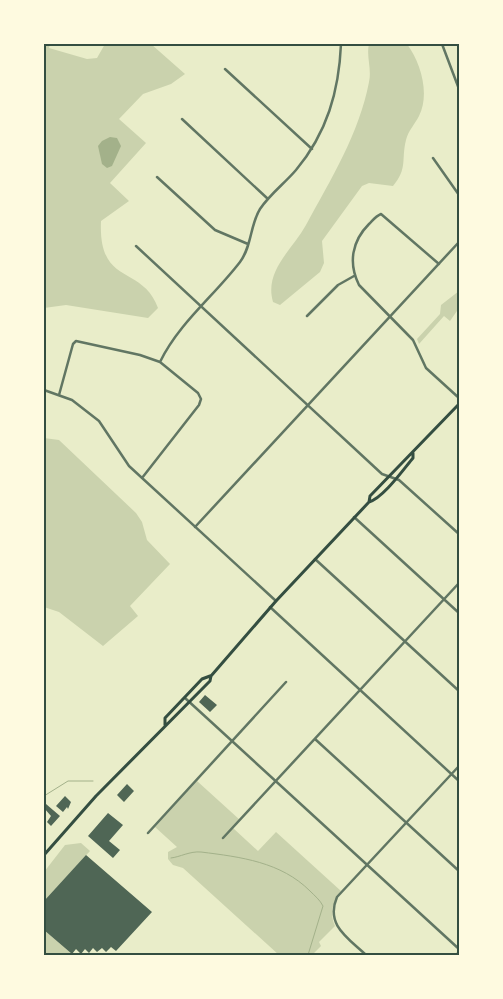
<svg xmlns="http://www.w3.org/2000/svg" width="503" height="999" font-family="Commissioner,sans-serif">
<rect width="100%" height="100%" fill="#e9edc9"/>
<path fill="#cad2ad" d="M44,44H50L49,48L87,59L97,58L105,44H151L185,74L171,84L143,94L119,119L146,143L110,183L129,201L101,221C98,287 142,264 158,308L148,318L66,305L44,308Z
M369,44H407C421,63 430,94 419,116C415,124 408,131 406,140C401,160 408,168 393,186L369,183L362,186L322,241L324,263L320,272L280,305L273,302C264,271 292,250 306,225C331,179 359,134 369,82C372,69 366,56 369,44Z
M459,291V308L450,321L444,316L419,344L417,339L440,314L441,305Z
M44,438L59,440L136,513L142,522L147,540L170,564L130,606L138,616L103,646L59,612L44,607Z
M197,781L240,820L233,828L258,851L276,832L341,891C333,902 329,913 335,926L319,942L321,946L312,955H279L183,868L173,865L168,859V852L177,847L155,827Z
M81,843L90,851L44,901V872L65,845Z
M44,930L72,954V955H44Z"/>
<path fill="#a3b18a" d="M110,137L117,138L121,146L112,166L107,168L102,164L98,146L102,141Z"/>
<g fill="none" stroke-linecap="round" stroke-linejoin="round">
<path stroke="#a3b18a" stroke-width="1" d="M44,796L68,781H93
M171,858C180,857 190,851 201,852C241,857 281,862 310,891C315,896 320,900 323,906L308,955
M454,955L458,952"/>
</g>
<path fill="#4f6655" d="M205,695L217,705L210,712L199,702Z
M127,784L134,791L124,802L117,795Z
M65,796L71,802L68,809L67,807L63,812L56,806Z
M46,804L60,816L51,826L47,822L51,816L44,808Z
M108,813L123,825L109,841L120,850L113,858L88,836Z
M86,855L152,912L116,951L111,947L106,952L102,948L97,952L93,948L89,953L85,949L81,954L76,949L72,954L44,930V901Z"/>
<g fill="none" stroke-linecap="round" stroke-linejoin="round">
<path stroke="#617663" stroke-width="2.5" d="M225,69L312,149
M182,119L268,199
M433,158L459,195
M157,177L215,230L248,244
M136,246L382,474L399,480L459,534
M439,264L381,214C376,216 373,220 369,224C352,241 348,263 359,285L413,340L426,368L459,398
M307,316L338,285L354,276
M160,362C179,323 214,296 240,262C252,246 250,225 260,209C270,194 285,183 296,170C327,133 339,91 341,44
M44,390L72,400L99,421L129,466L276,601
M59,395L73,344L76,341L140,355L160,362L198,393L201,399L199,405L142,478
M354,517L459,613
M195,527L459,242
M315,559L459,691
M270,607L459,781
M185,698L459,949
M315,739L459,871
M148,833L286,682
M223,838L459,583
M366,955C348,938 325,925 337,897L459,766"/>
<path stroke="#617663" stroke-width="2.5" d="M442,44L459,89"/>
<path stroke="#344e41" stroke-width="3" d="M369,502C383,498 403,470 413,458V453
M165,725V718L202,679L210,676
M44,855L96,796L210,681L211,676L276,601L369,502L370,496L459,404"/>
</g>
<rect width="503" height="999" fill="none" stroke="#fefae0" stroke-width="90"/>
<rect x="45" y="45" width="413" height="909" fill="none" stroke="#344e41" stroke-width="2"/>
</svg>
